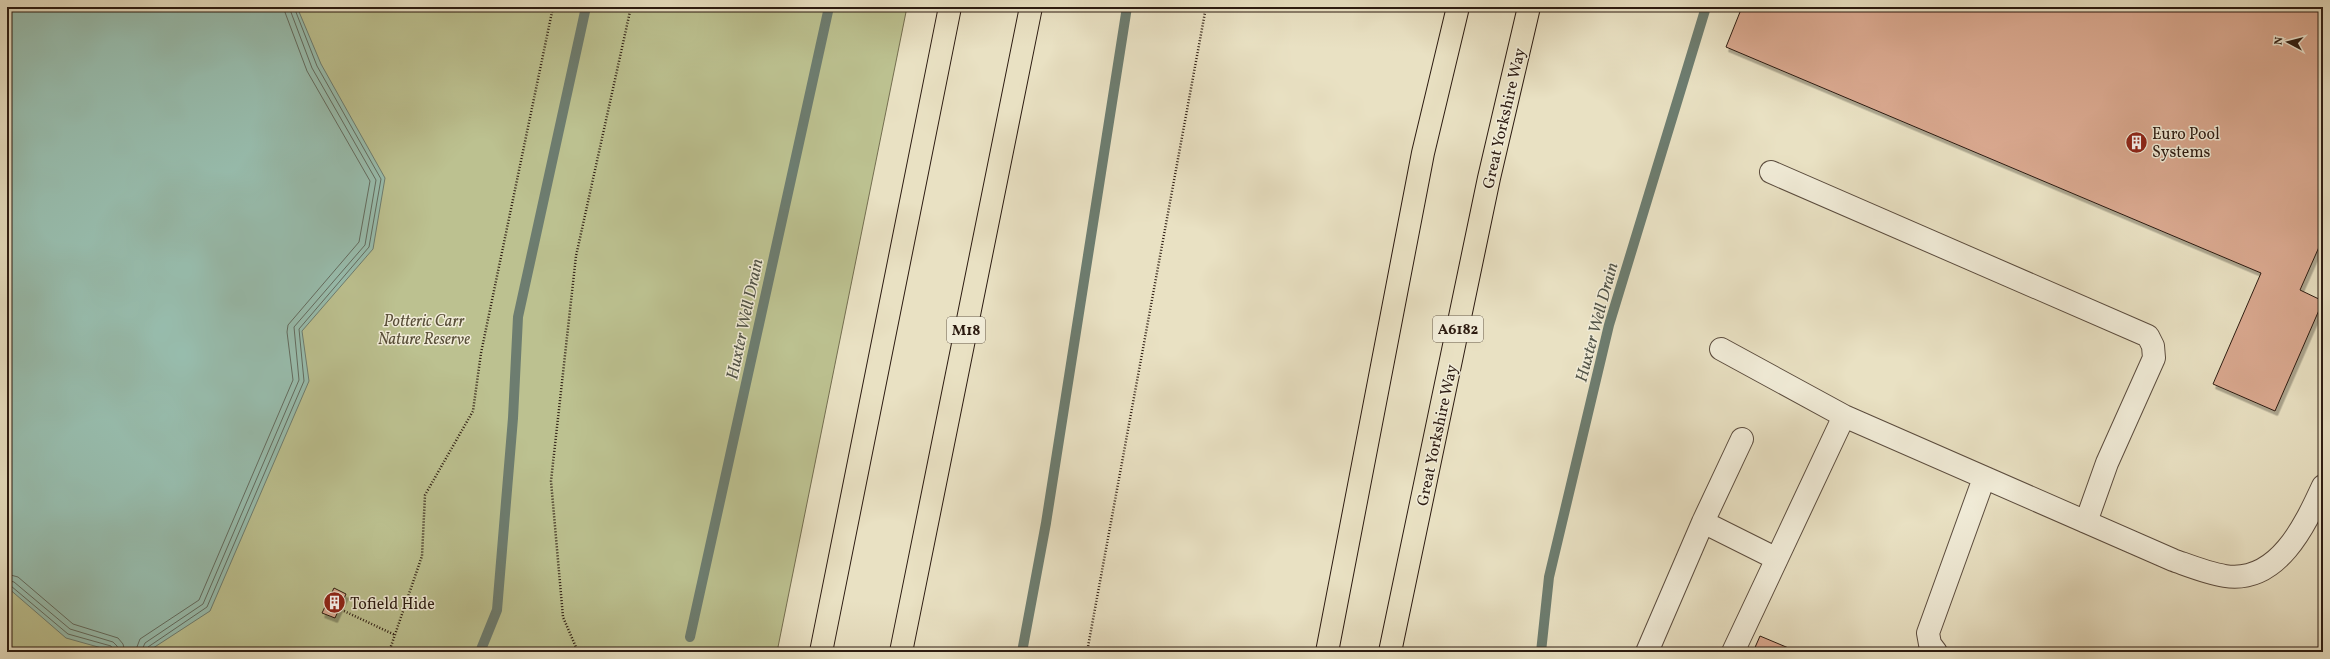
<svg xmlns="http://www.w3.org/2000/svg" width="2330" height="659" font-family="Vollkorn,serif">
<defs>
<filter id="shadow"><feDropShadow dx="2.5" dy="4.5" stdDeviation="0" flood-color="#0004"/></filter>
</defs>
<rect width="100%" height="100%" fill="#e9e1c3"/>
<filter id="stains"><feTurbulence type="fractalNoise" baseFrequency=".005" numOctaves="4"/><feColorMatrix values="0 0 0 0 .2 0 0 0 0 .09 0 0 0 0 .02 0 0 0 .5 -.17"/></filter>
<radialGradient id="worn" r=".72"><stop offset=".6" stop-color="#630" stop-opacity="0"/><stop offset="1" stop-color="#630" stop-opacity=".3"/></radialGradient>
<path fill="#bcc190" stroke="#746e50" d="M7,7H907L777,652H7Z"/>
<path fill="#98beaf" stroke="#6d7d70" d="M7,7H297L321,64L385,178L373,249L302,331L309,381L210,611L147,652H116L66,638L7,587Z"/>
<g fill="none" stroke-linecap="round" stroke-linejoin="round">
<path stroke="#626c60" stroke-width="1" d="M7,574L18,577L73,624L118,638L123,644L125,652
M7,580L14,582L70,629L113,642L117,646L119,652
M7,585L11,586L68,634L111,646L114,652
M135,652L140,639L199,600L293,380L287,332L288,325L359,242L370,181L307,71L283,7
M141,652L145,643L203,604L299,380L294,327L365,245L376,180L312,68L289,7
M146,652L148,647L207,607L304,381L299,329L369,247L381,179L317,66L294,7"/>
<path stroke="#6d7d70" stroke-width="10" d="M690,637L829,7
M480,652L497,610L513,418L518,317L586,7
M1022,652L1046,523L1127,7
M1541,652L1549,577L1609,325L1706,7"/>
</g>
<path fill="#daa990" stroke="#2c1b11" filter="url(#shadow)" d="M1742,7H2323V238L2300,290L2323,301L2275,411L2213,384L2261,273L1726,47Z
M334,588L346,594L335,618L322,613Z
M1760,636L1798,652H1753Z"/>
<g fill="none" stroke-linecap="round" stroke-linejoin="round">
<defs>
<path id="minor" d="M1771,172L2148,336L2153,346L2154,358L2107,463L2086,522
M1721,349L1844,416L2173,560C2190,566 2207,573 2225,576C2278,584 2305,525 2323,486
M1703,522L1775,558
M1647,652L1703,522L1742,439
M1733,652L1844,416
M1936,652L1930,644L1928,633L1984,478"/>
<path id="highway" d="M821,652L950,7
M901,652L1031,7
M1327,652L1423,153L1458,7
M1390,652L1489,178L1529,7"/>
</defs>
<use href="#minor" stroke="#5b4c3e" stroke-width="24"/>
<use href="#highway" stroke="#2c1b11" stroke-width="24"/>
<path stroke="#2c1b11" stroke-width="2.5" stroke-dasharray="1 2" stroke-linecap="butt" d="M344,611L395,635
M389,652L422,556L425,495L473,411L481,353L553,7
M578,652L563,617L551,481L576,256L631,7
M1087,652L1206,7"/>
<use href="#minor" stroke="#f1ecd8" stroke-width="22"/>
<use href="#highway" stroke="#e9e1c3" stroke-width="22"/>
</g>
<defs>
<symbol id="building-disc" viewBox="-11 -11 22 22"><circle r="9.5" fill="#8f2418" stroke="#f1ecd8"/><path d="M-4-6H4V6H1V3H-1V6H-4ZM-2.5-4.3h1.7v1.8h-1.7ZM.8-4.3h1.7v1.8H.8ZM-2.5-1h1.7V.8h-1.7ZM.8-1h1.7V.8H.8Z" fill="#fff"/></symbol>
</defs>
<g fill-rule="evenodd">
<use href="#building-disc" x="2124" y="130" width="25" height="25"/>
<use href="#building-disc" x="322" y="590" width="25" height="25"/>
</g>
<g text-anchor="middle" stroke-width="3" stroke-linejoin="round" paint-order="stroke">
<g fill="#f1ecd8" stroke="#675a4d" stroke-width="1">
<rect x="1433" y="316" width="50" height="26" rx="3"/>
<rect x="947" y="317" width="38" height="26" rx="3"/>
</g>
<g font-size="15" font-weight="bold" fill="#2c1b11">
<text x="1458" y="334">A6182</text>
<text x="966" y="335">M18</text>
</g>
<g font-size="16" fill="#2c1b11" stroke="#f1ecd8">
<text transform="translate(1503 118) rotate(-77)" y="6">Great Yorkshire Way</text>
<text transform="translate(1436 435) rotate(-78)" y="6">Great Yorkshire Way</text>
</g>
<g font-size="16" fill="#2c1b11" stroke="#f1ecd8" text-anchor="start">
<text x="2152" y="139">Euro Pool<tspan x="2152" dy="18">Systems</tspan></text>
<text x="350" y="609">Tofield Hide</text>
</g>
<g font-size="16" font-style="italic" fill="#574d37" stroke="#f1ecd8">
<text x="424" y="326">Potteric Carr<tspan x="424" dy="18">Nature Reserve</tspan></text>
</g>
<g font-size="17" font-style="italic" fill="#525448" stroke="#f1ecd8">
<text transform="translate(744 319) rotate(-78)" y="6">Huxter Well Drain</text>
<text transform="translate(1596 322) rotate(-75)" y="6">Huxter Well Drain</text>
</g>
</g>
<rect width="2330" height="659" fill="none" stroke="#e9e1c3" stroke-width="24"/>
<rect x="8" y="8" width="2314" height="643" fill="none" stroke="#2c1b11" stroke-width="2"/>
<rect x="12" y="12" width="2306" height="635" fill="none" stroke="#2c1b11"/>
<g transform="translate(2288 42) rotate(277)" stroke="#f1ecd8" stroke-width="3" paint-order="stroke">
<path d="M0-3L7 15L0 10L-7 15Z" fill="#2c1b11"/>
<text y="-6" font-size="11" font-weight="bold" text-anchor="middle" fill="#2c1b11">N</text>
</g>
<rect width="100%" height="100%" filter="url(#stains)"/>
<rect width="100%" height="100%" fill="url(#worn)"/>
</svg>
